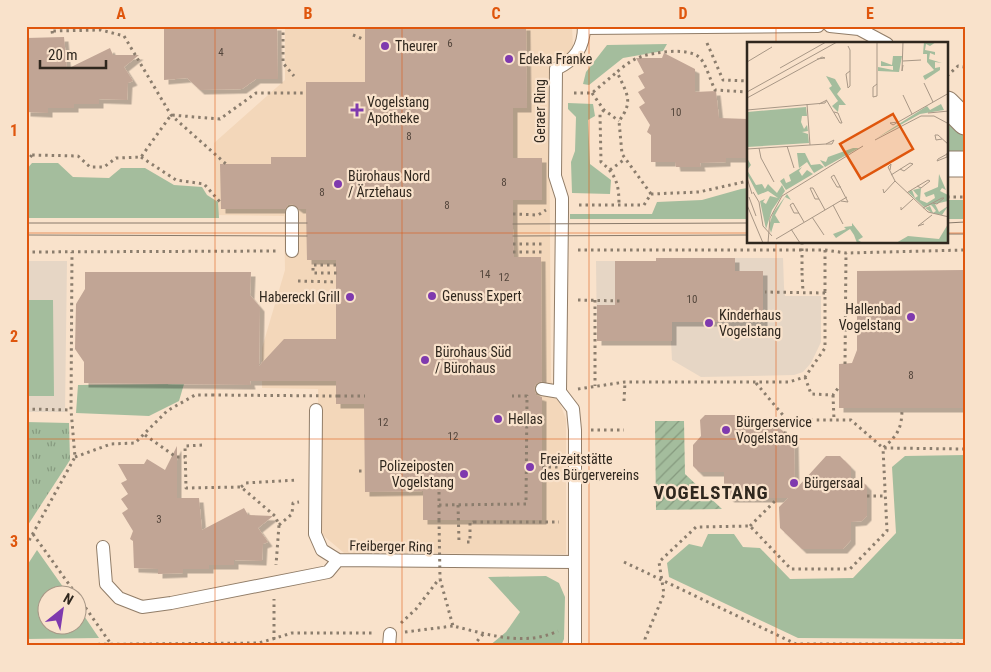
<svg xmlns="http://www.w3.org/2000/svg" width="991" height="672" font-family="'Roboto Condensed',sans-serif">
<defs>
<pattern id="park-tufts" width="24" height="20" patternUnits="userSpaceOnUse" patternTransform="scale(1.25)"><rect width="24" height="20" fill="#a4bd9d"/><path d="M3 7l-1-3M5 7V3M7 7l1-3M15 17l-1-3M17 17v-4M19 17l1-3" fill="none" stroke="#869a7f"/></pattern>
<pattern id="garden-furrows" width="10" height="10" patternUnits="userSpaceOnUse" patternTransform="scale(1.25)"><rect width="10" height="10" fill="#a4bd9d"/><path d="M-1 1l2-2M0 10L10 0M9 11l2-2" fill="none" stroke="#869a7f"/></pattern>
<filter id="shadow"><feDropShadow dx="4.5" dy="4.5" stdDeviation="0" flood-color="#0004"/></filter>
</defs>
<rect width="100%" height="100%" fill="#f9e2cb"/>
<path fill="#f3d7ba" d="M285,26H572L573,47L549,86L551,380L566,419V554L344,553L318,531V389L262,388V348L285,270L284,216L215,215L214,143L285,80Z"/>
<path fill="#e6d6c5" d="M656,258H676V277L686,271V258H706V277L714,271V258H783L784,287L785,296H821V342L811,363L803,372L794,375L701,377L672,360L671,341H597L596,261H647V277L656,271Z
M26,261H67L65,412H26Z"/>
<path fill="#a4bd9d" d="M667,44L663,51L623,58L589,85L583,84L586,72L607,45Z
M568,103L593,104L595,116L588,120L590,164L611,180L610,194L572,193L571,162L575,151L576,117L568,109Z
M947,120L965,137V155H947Z
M32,163H58L73,177L109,178L121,168H145L174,185L202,187L207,195L218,202L219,218H26V170Z
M748,188V219H570V214H652L657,202L702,200L741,189Z
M947,200H965V219H947Z
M26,300H53L54,396H26Z
M184,384L179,401L149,416L76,413L78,385Z
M965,455V639L798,638L669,577L667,563L689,544L702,547L708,534H734L743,547L760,548L790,579L853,578L896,533L892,467L905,456Z
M37,550L68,594H48V624H78V607L99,638L26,639V567Z
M546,576L559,583L565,597L564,639L561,646H489L506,632L520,612L488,577Z"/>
<path fill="url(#park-tufts)" d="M26,422L69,423L70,460L26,528Z"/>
<path fill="url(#garden-furrows)" d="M655,421H684L685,474L722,509L656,510Z"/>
<path fill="#c1a595" filter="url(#shadow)" d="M164,26H277L278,79H256L242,89L200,90L187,78L164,80Z
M365,26H526L527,108H513V158H542V200H513V229L514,257H541L542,381L536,384L534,388L536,395L542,397V520H423V491L365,492L364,404H336V381H250L251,385L84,383V362L75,349L76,304L85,289V272H251L250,295L260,307L259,366L284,339H336V260H307L306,209H299L292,204L288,205L285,209H221L220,164H271V157H306V82H365Z
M64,37L67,69L110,48L113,55H139L124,67L133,81L128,83L127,100L99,99V104H74V108H48V113L26,112V38Z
M664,53L695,69V92L716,91L719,118L748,119V158H726V162L700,163L701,167H676L675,162H651V135L647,132L650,125L639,107L645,103L638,92L645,88L638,76L644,73L636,58H662Z
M656,258H735V271H763V322H672V341H597V305H615V261H656Z
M965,270V408H839V364L852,363L857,350V271Z
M705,415H735L741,421L771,420L786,434H794L795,490L826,456H840L851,467V480H861L867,486V516L862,521L851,522V540L843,549H802L780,528L779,507L788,498H730L724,492V472H699L693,466V445L701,436L700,420Z
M177,446V498H199L202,530L244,508L248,515L273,516L258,528L268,542L263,544L262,561L234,560V565H209V569H183V573L158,574V569L134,568L133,541L130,539L133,531L122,513L128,509L121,499L128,494L121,483L127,480L118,464H144L147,459L165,470Z"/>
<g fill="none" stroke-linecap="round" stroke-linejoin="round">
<defs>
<path id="lane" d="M830,26L859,29L887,44
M584,28L818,26
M292,251V212
M542,389L560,392
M316,410L315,534L322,550L338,560L575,562
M103,547L106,584L119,598L142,607L171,603L328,572L338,560
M389,646L390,634
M575,646V430L573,409L560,392L562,213V198L555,176L556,69C575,60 584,48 584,26"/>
<path id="street" d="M947,104L965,122
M947,164H965"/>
</defs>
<use href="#lane" stroke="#917d68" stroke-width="14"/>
<use href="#street" stroke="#917d68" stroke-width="27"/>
<path stroke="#8b7d6d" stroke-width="3" stroke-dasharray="2.5 4" stroke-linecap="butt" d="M51,26L52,31L101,30L124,36L171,115L226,164
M283,26V63L294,76
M52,31L53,37
M353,35L365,40
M707,43L723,80L748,81
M947,76L958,66L965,67
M574,93H592L617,72
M592,93L604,110L619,121
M604,110L600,114L601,162C617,175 619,186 619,205
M26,153L32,155L78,156L90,167H104L116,158L141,157L171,115L220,119L256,93H306
M141,157L176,180L204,184L221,203
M26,162L32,155
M610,170L625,159
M651,194L622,154L619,121C634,101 627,94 617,72C625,65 633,59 643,56C657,52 689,47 700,58C706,64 711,82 715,90L748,92
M947,197H965
M579,205H644L651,194L699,192L748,181
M513,214L538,215L546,210
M513,244H545
M578,250H825L846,253L965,250
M825,250V293
M26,252L276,251
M513,252H544
M336,265H313V273H337
M802,273L803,292
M298,281L336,282
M578,300L620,301
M595,300V386
M845,364L846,253
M805,377L811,394L833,395L839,387
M756,383L787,420H851L883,448L965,449
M578,389L625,382H789L805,377L825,348V293L765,292
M833,395L834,420
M338,396H365
M624,401L625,382
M26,409L71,410
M591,430H624
M785,434L787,420
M145,435L176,457H185
M202,445L185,446L186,488L241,487L275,516L279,525L276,565
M75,457L111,444L135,443L167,411L195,395H212
M542,467H560
M359,471H364
M591,479H624
M241,487L246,483L298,480
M439,492V520
M867,496H886
M439,505L526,504L527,396H512
M458,505L459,542H461
M474,522H559
M279,525L292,514L293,503L299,502
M750,526L775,501
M33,534L76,594
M467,542H470V522H474V520
M26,546L75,457L71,410L72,252
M624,562L796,644H965
M440,579L453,626C487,634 524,647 558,631
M78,597L111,644
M401,623L416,609L439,579
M405,632L453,626
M26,645L259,643L292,633H374
M274,646V599
M473,646L484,633
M645,646V639L664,594L659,562L696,527L750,526L791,569H850L887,531L883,448C898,435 902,428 902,408"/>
<use href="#lane" stroke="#fff" stroke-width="12"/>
<use href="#street" stroke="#fff" stroke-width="25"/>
<path stroke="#88796a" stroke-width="1" d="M26,223H307
M947,223L965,222
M513,224L748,223
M947,234H965
M26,235L307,236
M513,236L748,235"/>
<path stroke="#8b7d6d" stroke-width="3" stroke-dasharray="2.5 4" stroke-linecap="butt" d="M802,242V273
M212,395L338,396
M439,520L440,579"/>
</g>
<path fill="none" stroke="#df560d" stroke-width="1" stroke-opacity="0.55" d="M215,26V646M402,26V646M589,26V646M776,26V44M26,233H748M947,233H965M776,242V646M26,439H965"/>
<g fill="#7f3aae" stroke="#f9e2cb" stroke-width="2">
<circle cx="385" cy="46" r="5"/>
<circle cx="509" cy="59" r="5"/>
<path d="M354.5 102.5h5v5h5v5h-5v5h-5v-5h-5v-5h5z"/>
<circle cx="338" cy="184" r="5"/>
<circle cx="432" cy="296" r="5"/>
<circle cx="350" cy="297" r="5"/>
<circle cx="911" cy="317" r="5"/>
<circle cx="709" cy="323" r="5"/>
<circle cx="425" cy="360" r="5"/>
<circle cx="498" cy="419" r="5"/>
<circle cx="726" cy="430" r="5"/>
<circle cx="530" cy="467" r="5"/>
<circle cx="464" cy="474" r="5"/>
<circle cx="794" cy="483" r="5"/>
</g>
<g text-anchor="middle" stroke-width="4.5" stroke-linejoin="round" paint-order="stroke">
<g font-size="11" fill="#54463c">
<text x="450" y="47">6</text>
<text x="221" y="56">4</text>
<text x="676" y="116">10</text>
<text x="409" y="140">8</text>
<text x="504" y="186">8</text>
<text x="322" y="196">8</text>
<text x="447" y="209">8</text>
<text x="485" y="278">14</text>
<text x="504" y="281">12</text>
<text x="692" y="303">10</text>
<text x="911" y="379">8</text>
<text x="383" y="426">12</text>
<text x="453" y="440">12</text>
<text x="159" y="523">3</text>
</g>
<g font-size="14" fill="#2f271e" stroke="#f9e2cb" text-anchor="start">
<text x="395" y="51">Theurer</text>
<text x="519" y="64">Edeka Franke</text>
<text x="367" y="107">Vogelstang<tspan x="367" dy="16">Apotheke</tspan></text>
<text x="348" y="181">Bürohaus Nord<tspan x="348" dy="16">/ Ärztehaus</tspan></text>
<text x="442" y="301">Genuss Expert</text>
<text x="340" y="302" text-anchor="end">Habereckl Grill</text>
<text x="901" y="314" text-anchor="end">Hallenbad<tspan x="901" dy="16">Vogelstang</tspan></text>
<text x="719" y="320">Kinderhaus<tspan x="719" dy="16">Vogelstang</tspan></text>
<text x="435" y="357">Bürohaus Süd<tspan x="435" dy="16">/ Bürohaus</tspan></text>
<text x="508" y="424">Hellas</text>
<text x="736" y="427">Bürgerservice<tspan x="736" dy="16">Vogelstang</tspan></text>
<text x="540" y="464">Freizeitstätte<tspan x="540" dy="16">des Bürgervereins</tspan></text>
<text x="454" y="471" text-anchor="end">Polizeiposten<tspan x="454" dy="16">Vogelstang</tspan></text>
<text x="804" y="488">Bürgersaal</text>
</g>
<g font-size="14" fill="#2f271e" stroke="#f9e2cb">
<text transform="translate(540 111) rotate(-90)" y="5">Geraer Ring</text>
<text transform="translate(391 546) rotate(1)" y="5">Freiberger Ring</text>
</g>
<g font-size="19" font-weight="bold" letter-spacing="1" fill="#2f271e" stroke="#f9e2cb">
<text x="711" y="499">VOGELSTANG</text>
</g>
</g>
<g transform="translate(747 42)">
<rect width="201" height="201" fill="#f9e2cb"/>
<path d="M177,0H189L183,4L179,2L178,8L188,10V13L183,11L182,17L195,21L188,20V26L193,25V28L178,38L176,34L187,28L180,20V12H176ZM79,34L88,37L94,47L90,52L99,63H92L91,70L85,64L91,59L82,46L85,44ZM194,62L197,68L173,72L130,96L180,64L183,68ZM106,106H112L78,125L73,118L79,120L81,115ZM50,111H58L64,123L73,122L77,125L67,131L60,120L52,126ZM0,116L4,123L0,128L9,143L15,142L18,147L21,142L30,151L35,143L38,149L25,168L19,187L13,159L18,157L16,160L19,162L23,154L31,156L21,149L11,153L0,132ZM55,125L52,129L55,134L60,128L66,132L39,148L33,139L37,136L39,141L44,139L42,133ZM192,132L199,148L195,146L193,149L201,153V159L188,162L192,170L201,164L195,173L185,171L178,166L183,164L186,171L189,169L186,165L184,163L177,165L161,150L165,148L168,156L171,154L166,148L174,146L173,158L180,161L188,156L187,152L179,155L177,151L191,145ZM40,152L44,158L38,155L34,162L28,173L33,181H27L24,191L22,184L26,171Z" fill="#a4bd9d"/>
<path d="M201,182V201H149L161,194L192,197Z" fill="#a4bd9d"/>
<path d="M146,14H155L152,30L131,29V25L146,28V24H134V19L145,23ZM59,65L60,74H55L54,80L57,87L60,83L61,89L55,90L61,92L62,101L0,105V70ZM105,181L116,195L111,198L114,200L110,201L107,193L104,195L107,193L103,187L89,196L86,192L99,187L97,185L105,184Z" fill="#a4bd9d"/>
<path fill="none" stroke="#a89786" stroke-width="1" d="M101,4L103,8V44L101,46L99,32L103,29M156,19L174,18M0,20L25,5M156,23L155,29L156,0M33,26L79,0M177,41L186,60M130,42L126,45V55L130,54M0,50L90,0M156,53L165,72M130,54V0M0,56L75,15L78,16L70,17M80,59L93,81H95L91,71L87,70M60,62L63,103M0,68L78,61L80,58L72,62M181,71L202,69M151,80L143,81L146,83L202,51M195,97L189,98L188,93H191L202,103M128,98L174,74H187L202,82M40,104L47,126M12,106L14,116L27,140M0,107L79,102H85L87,98L79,102M200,111V115L190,119L191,117L202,111M143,128L144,122L141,125L148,139L181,170L202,175M87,133L101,160L94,159M87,133L84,135L90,145H94M144,133L163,121L166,122L157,129L153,127M0,136L5,152M136,147L137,151L148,139M6,150L12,160L16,184L25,194M160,151L161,150L181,138L183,139L174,146L170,144M2,155L9,174M72,157H68L63,146H66L78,168M46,161L57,180M46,161L43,163L47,171H52M0,163L16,201M86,163L96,182M154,165V168L166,157M176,166L195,156H197L190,162L186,161M65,175L77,193M177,182L171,184L185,173M44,187L53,201M29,197L100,155M21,201L23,176L35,154L116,104"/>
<path fill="#df560d" fill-opacity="0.15" stroke="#df560d" stroke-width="2.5" d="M146,72L166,107L114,137L93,102Z"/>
<rect width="201" height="201" fill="none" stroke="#2f271e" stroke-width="2.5"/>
</g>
<rect width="991" height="672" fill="none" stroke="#f9e2cb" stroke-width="55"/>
<g transform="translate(62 610) rotate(30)"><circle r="24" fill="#f9e2cb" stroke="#a89786"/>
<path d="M0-4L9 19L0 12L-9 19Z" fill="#7f3aae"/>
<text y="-8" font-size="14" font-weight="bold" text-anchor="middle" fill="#2f271e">N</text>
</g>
<path d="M40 60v8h66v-8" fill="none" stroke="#2f271e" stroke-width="2.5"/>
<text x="48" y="60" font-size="15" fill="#2f271e" stroke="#f9e2cb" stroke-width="4" paint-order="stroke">20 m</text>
<rect x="28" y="28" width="936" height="616" fill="none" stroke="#df560d" stroke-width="2"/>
<g font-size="16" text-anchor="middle" font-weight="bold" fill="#df560d">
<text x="121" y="19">A</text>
<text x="308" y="19">B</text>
<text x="496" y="19">C</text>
<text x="683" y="19">D</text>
<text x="870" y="19">E</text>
<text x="14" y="136">1</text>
<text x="14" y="342">2</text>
<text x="14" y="547">3</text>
</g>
</svg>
